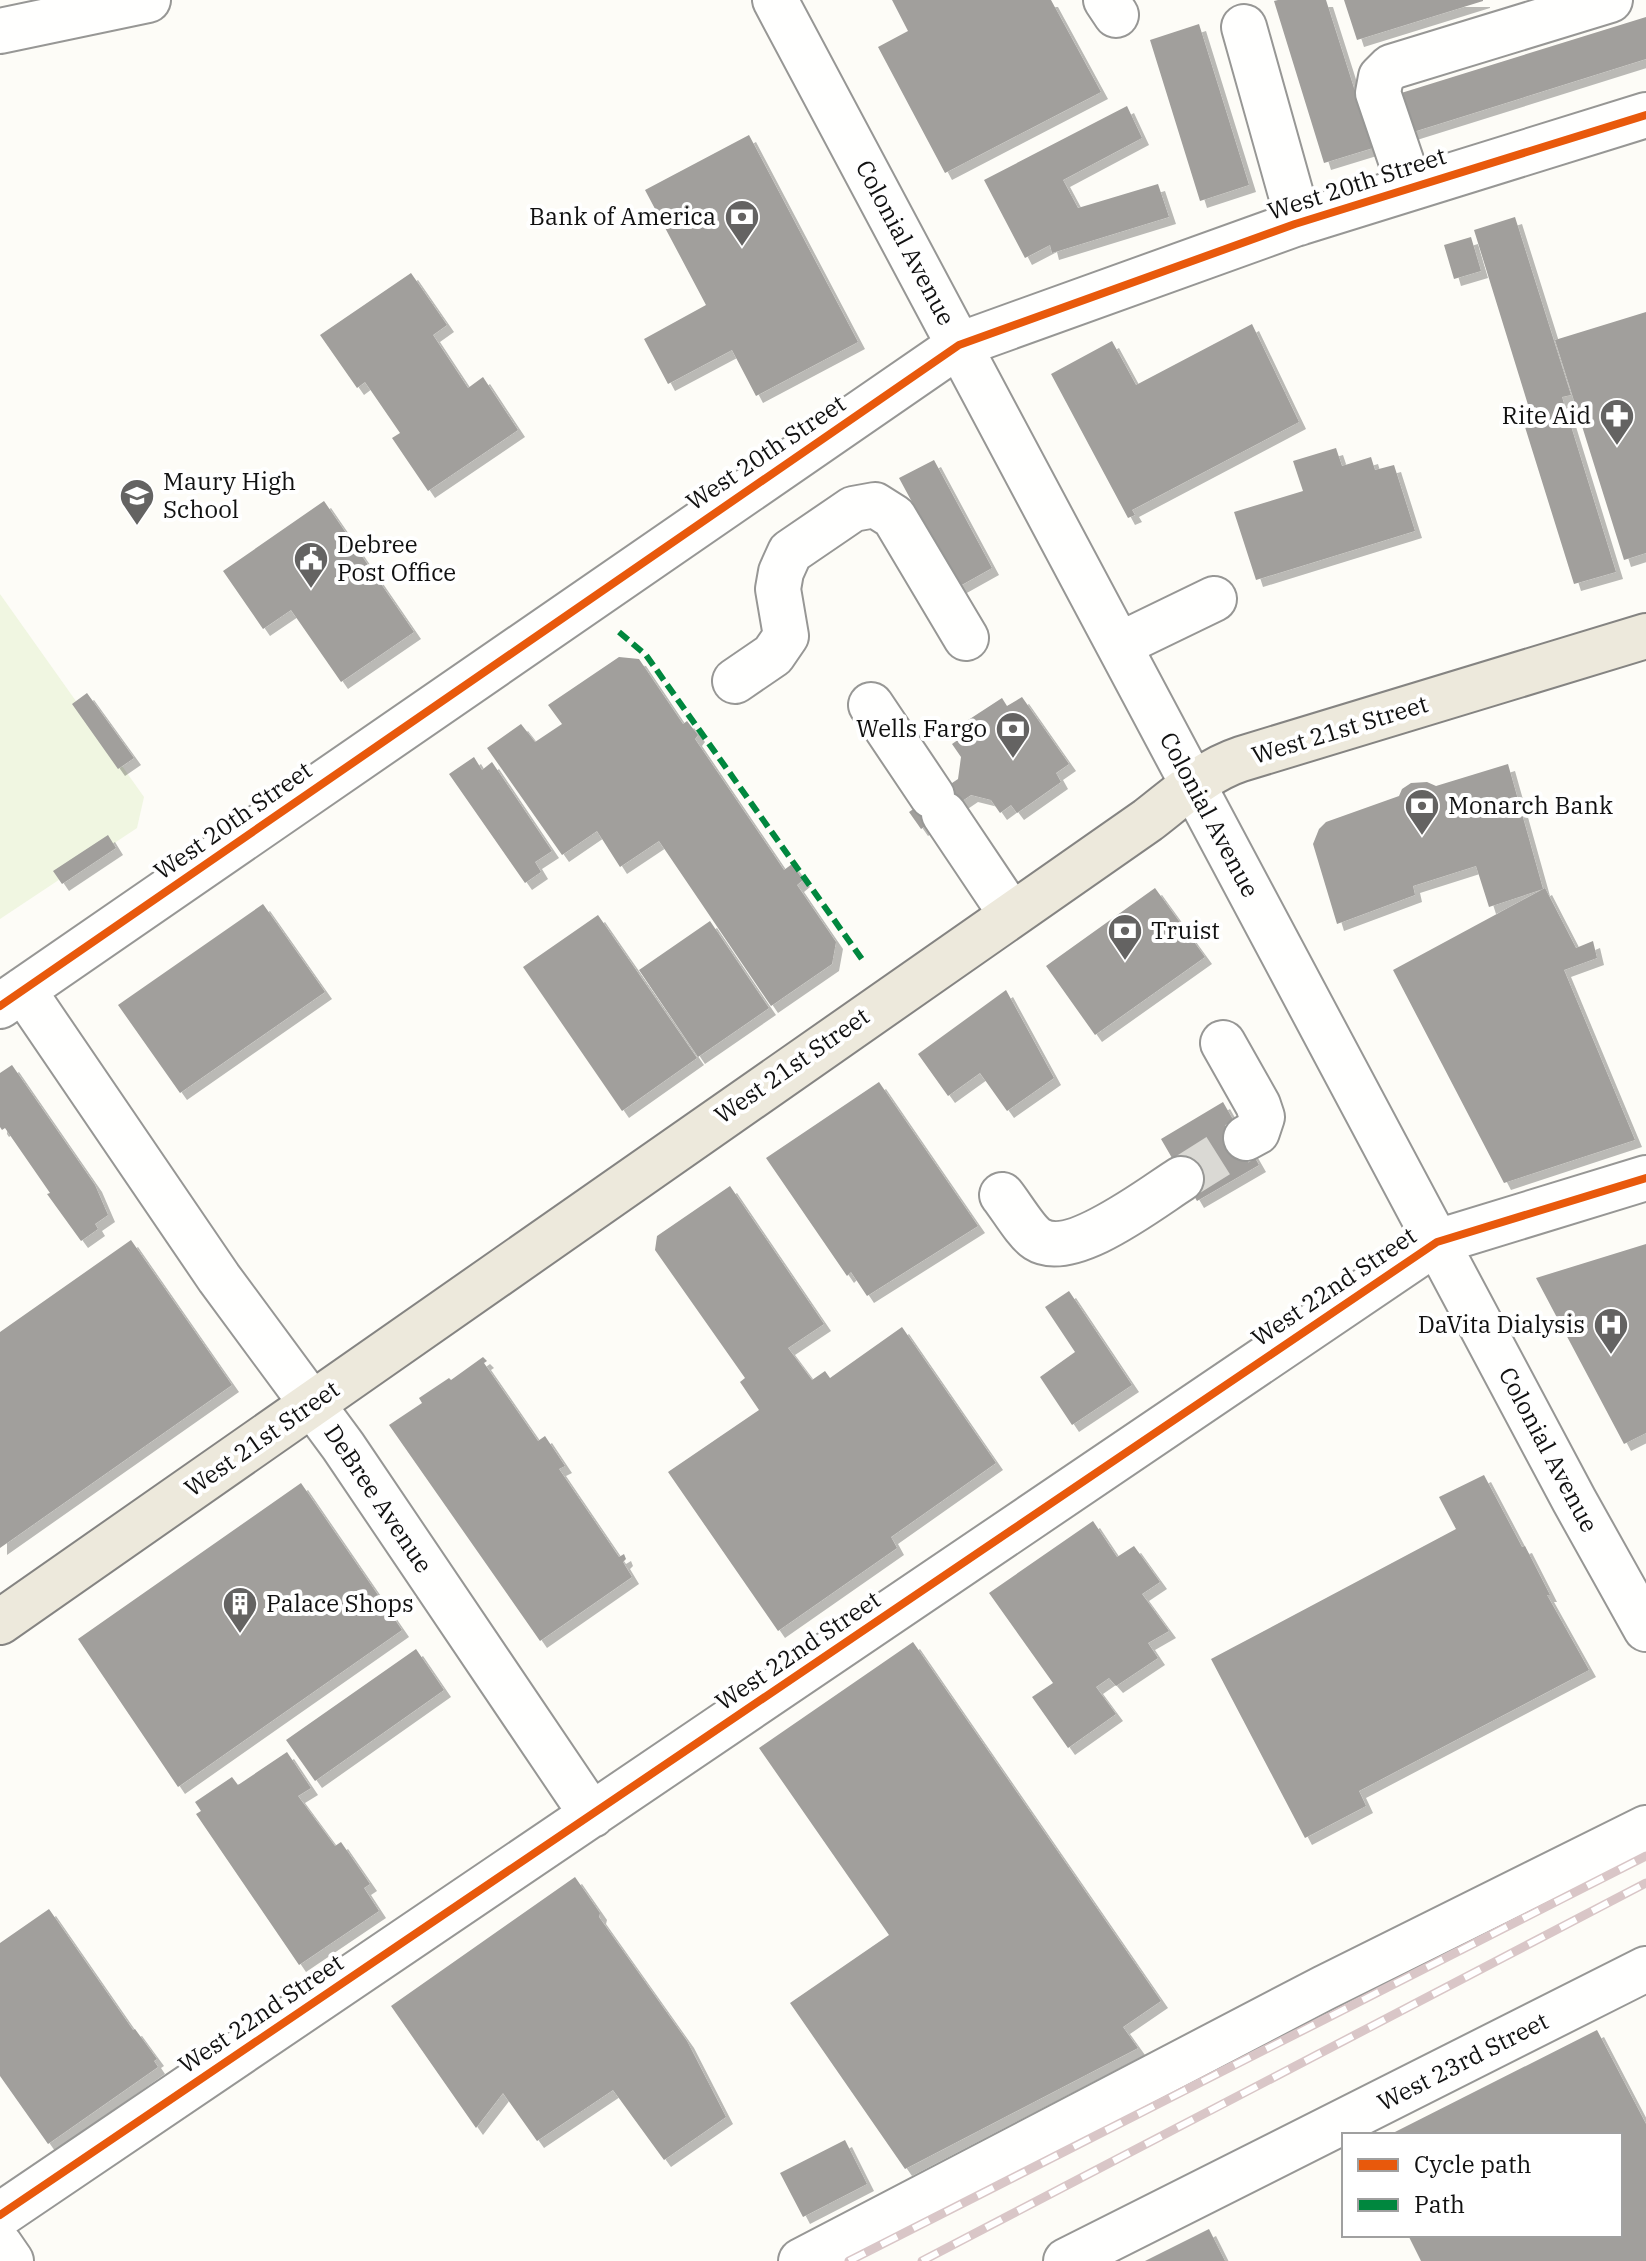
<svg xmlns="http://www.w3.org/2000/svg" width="1646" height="2261" font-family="'IBM Plex Serif',serif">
<defs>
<filter id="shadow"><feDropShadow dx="7" dy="7" stdDeviation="0" flood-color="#0004"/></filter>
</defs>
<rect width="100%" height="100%" fill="#fdfcf7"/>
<path fill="#f0f6e1" d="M0,594L144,797L137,828L0,919Z"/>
<path fill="#a19f9c" filter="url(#shadow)" d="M892,0H1051L1101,92L945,173L878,47L908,31Z
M1278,0H1326L1373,148L1324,163L1274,1Z
M1344,0H1483V1L1357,40Z
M1646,17V59L1410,133L1398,94Z
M1199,24L1249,185L1200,201L1150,40Z
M1127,106L1142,138L1063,180L1078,208L1158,184L1169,217L1052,253L1050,245L1025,258L984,180Z
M749,135L858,342L756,396L732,350L668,384L644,339L706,305L645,190Z
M1515,217L1571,395L1562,397L1616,572L1574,584L1520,411L1529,408L1474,230Z
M1471,237L1481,271L1454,279L1444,245Z
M411,273L447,325L433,335L468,388L483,377L518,430L428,491L392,438L400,433L365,382L357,388L320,335Z
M1646,312V553L1624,560L1555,340Z
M1252,324L1299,422L1132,510L1135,515L1128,518L1051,374L1112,341L1136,385Z
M1336,448L1342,466L1371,457L1375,470L1394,465L1415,531L1256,580L1234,512L1303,491L1293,461Z
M934,460L992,568L958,587L899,478Z
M324,501L414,632L341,682L291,610L263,629L223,571Z
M619,657L639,659L683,724L687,721L698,735L695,739L784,870L792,864L803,880L797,885L836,942L832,964L771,1006L659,841L620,867L597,831L562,855L487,748L521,724L535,742L562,724L548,705Z
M87,693L134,758L118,769L72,704Z
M1022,697L1069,764L1056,773L1061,782L1017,813L1011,805L1000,813L991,800L971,795L921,829L909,812L958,779L961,757L952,744L965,735L959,726L1002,698L1007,706Z
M474,757L482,770L492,762L552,851L535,862L541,872L525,883L449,774Z
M1508,764L1543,889L1489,907L1476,866L1413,886L1415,895L1337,924L1313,844L1319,829L1326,822L1399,796L1402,789L1411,783L1427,782L1436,786Z
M108,835L116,848L62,884L53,871Z
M1155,888L1205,957L1095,1035L1046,966Z
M1545,888L1576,948L1593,941L1597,958L1564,970L1635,1140L1504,1183L1393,970Z
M263,904L325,992L180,1093L118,1005Z
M598,915L697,1058L622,1111L523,967Z
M710,921L769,1008L698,1057L639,970Z
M1006,990L1054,1078L1007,1111L980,1073L948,1096L918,1054Z
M12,1065L95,1185L108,1215L95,1224L98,1229L81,1241L47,1194L50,1193L5,1128L2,1130L0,1127V1073Z
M879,1082L978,1226L867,1296L851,1272L847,1276L766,1158Z
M1223,1102L1259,1165L1197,1201L1161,1139Z
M730,1186L824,1324L788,1348L812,1380L825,1371L830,1378L902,1327L996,1463L891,1537L897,1548L778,1631L668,1472L759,1410L740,1382L745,1378L655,1250L657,1236Z
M131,1240L232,1385L0,1548V1332Z
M1646,1244V1433L1624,1444L1536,1278Z
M1069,1291L1132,1385L1072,1425L1040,1377L1075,1352L1045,1307Z
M483,1357L487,1361L484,1363L538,1441L545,1436L565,1466L559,1469L619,1557L624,1554L626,1559L623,1562L632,1577L540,1641L389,1425L422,1403L419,1398L449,1378L451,1380Z
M1484,1475L1522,1547L1525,1546L1550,1595H1547L1589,1670L1359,1791L1366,1806L1305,1838L1211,1659L1456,1529L1439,1497Z
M301,1483L402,1630L178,1787L78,1639Z
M1093,1521L1117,1557L1134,1546L1160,1582L1142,1594L1169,1631L1148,1643L1158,1658L1116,1686L1109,1678L1096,1687L1116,1714L1068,1748L1032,1697L1053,1683L989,1593Z
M913,1642L1161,2001L1123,2027L1138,2048L905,2169L790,2003L889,1935L759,1748Z
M416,1649L444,1690L315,1781L286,1740Z
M287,1752L311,1788L298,1796L335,1846L341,1842L370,1884L364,1888L379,1911L299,1965L196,1814L201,1811L195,1802L232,1777L238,1785Z
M575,1877L600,1913L599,1917L687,2041L726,2117L664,2160L613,2090L537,2141L503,2093L476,2128L391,2006Z
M49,1909L133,2030L135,2029L157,2059L154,2061L158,2067L48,2144L0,2076V1943Z
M1597,2030L1646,2124V2261H1421L1408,2235H1620V2135H1389Z
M845,2140L867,2184L803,2217L780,2173Z
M1209,2229L1225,2261H1145Z"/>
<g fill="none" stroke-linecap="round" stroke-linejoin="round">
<path stroke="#dad9d4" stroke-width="44" stroke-dasharray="44 22" stroke-linecap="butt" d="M1181,1179L1246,1138"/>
<defs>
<path id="minor" d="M775,0L1574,1500L1646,1629
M1106,0L1116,15
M1244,27L1299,223
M0,31L148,0
M1410,187L1378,93L1381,77L1391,67L1610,0
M1119,645L1214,599
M735,681L773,655L786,636L778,589L781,572L790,552L853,509L875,505L894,517L966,638
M871,705L932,796
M944,814L1011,914
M23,990L219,1278L343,1446L592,1815
M0,1006L959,345L1295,224L1646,115
M1223,1043L1258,1105L1262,1117L1257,1132L1246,1138
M1002,1195C1011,1206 1026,1232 1037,1239C1071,1261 1151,1198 1181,1179
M0,2215L1437,1242L1646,1178
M0,2245L11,2261
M801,2261L1324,1988L1646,1828
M1066,2261L1646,1969"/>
<path id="major" d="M0,1622L1148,820C1178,797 1205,771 1241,759L1646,636"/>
</defs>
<use href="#minor" stroke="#979795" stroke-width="48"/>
<use href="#major" stroke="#858482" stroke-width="48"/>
<use href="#minor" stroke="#fffffe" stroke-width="44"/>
<use href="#major" stroke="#ede9dc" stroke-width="44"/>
<defs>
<path id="rail" d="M849,2261L1646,1856
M922,2261L1646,1883"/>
</defs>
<use href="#rail" stroke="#d9c6c7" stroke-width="9"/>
<use href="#rail" stroke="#fff" stroke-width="6" stroke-dasharray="18" stroke-linecap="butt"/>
<path stroke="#00873e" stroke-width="6" stroke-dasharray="12 6" stroke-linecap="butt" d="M619,632L646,655L864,962"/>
<defs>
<path id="cycleway" d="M0,1006L959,345L1295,224L1646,115
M0,2215L1437,1242L1646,1178"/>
</defs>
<use href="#cycleway" stroke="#fff" stroke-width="13"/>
<use href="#cycleway" stroke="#e8590c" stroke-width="8"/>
</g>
<defs>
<symbol id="bank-pin" viewBox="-11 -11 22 30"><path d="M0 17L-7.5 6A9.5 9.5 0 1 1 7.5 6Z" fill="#646362" stroke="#fff"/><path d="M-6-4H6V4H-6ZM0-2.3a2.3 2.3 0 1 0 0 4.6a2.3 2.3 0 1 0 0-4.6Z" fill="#fff"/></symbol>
<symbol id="pharmacy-pin" viewBox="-11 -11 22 30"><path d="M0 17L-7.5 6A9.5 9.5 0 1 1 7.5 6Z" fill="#646362" stroke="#fff"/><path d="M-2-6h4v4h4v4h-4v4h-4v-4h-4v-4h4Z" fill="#fff"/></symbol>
<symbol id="school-pin" viewBox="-11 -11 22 30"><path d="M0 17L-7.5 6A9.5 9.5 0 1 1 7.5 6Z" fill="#646362" stroke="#fff"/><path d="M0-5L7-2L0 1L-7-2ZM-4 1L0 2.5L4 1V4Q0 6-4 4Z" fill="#fff"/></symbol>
<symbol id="civic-pin" viewBox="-11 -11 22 30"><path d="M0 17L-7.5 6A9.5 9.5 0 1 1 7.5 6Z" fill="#646362" stroke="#fff"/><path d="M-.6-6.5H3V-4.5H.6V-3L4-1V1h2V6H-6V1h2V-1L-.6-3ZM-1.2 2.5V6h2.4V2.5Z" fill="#fff"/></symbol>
<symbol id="hospital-pin" viewBox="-11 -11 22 30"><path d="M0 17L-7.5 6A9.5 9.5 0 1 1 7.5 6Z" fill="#646362" stroke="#fff"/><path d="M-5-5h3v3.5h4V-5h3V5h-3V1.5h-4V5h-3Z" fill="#fff"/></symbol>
<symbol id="building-pin" viewBox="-11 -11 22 30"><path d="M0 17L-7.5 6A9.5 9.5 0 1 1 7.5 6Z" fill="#646362" stroke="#fff"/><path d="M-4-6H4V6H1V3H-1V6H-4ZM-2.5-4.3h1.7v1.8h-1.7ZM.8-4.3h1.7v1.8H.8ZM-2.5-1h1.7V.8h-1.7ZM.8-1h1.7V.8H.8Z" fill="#fff"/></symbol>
</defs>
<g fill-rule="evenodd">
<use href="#bank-pin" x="722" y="197" width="40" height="54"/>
<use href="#pharmacy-pin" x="1597" y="396" width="40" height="54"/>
<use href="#school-pin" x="117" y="476" width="40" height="54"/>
<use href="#civic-pin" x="291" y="539" width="40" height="54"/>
<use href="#bank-pin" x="993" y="709" width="40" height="54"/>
<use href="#bank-pin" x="1402" y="786" width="40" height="54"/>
<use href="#bank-pin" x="1105" y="911" width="40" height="54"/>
<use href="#hospital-pin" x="1591" y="1305" width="40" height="54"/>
<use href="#building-pin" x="220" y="1584" width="40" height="54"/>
</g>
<g text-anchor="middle" stroke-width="8" stroke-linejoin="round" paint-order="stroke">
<g font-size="24" fill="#111" stroke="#fff">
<text transform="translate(1357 184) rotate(-18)" y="8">West 20th Street</text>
<text transform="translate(905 243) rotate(62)" y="8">Colonial Avenue</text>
<text transform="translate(766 453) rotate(-34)" y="8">West 20th Street</text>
<text transform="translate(1340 730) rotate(-17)" y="8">West 21st Street</text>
<text transform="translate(1209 815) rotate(62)" y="8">Colonial Avenue</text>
<text transform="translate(233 821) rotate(-35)" y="8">West 20th Street</text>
<text transform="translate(792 1066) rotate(-35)" y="8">West 21st Street</text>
<text transform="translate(1334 1287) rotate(-34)" y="8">West 22nd Street</text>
<text transform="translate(262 1439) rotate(-35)" y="8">West 21st Street</text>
<text transform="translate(1548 1450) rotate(62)" y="8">Colonial Avenue</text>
<text transform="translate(378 1499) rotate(56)" y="8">DeBree Avenue</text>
<text transform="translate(798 1651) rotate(-34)" y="8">West 22nd Street</text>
<text transform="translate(261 2014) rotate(-34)" y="8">West 22nd Street</text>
<text transform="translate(1463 2062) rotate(-27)" y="8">West 23rd Street</text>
</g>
<g font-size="24" fill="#111" stroke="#fff" text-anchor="start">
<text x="716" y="225" text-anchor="end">Bank of America</text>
<text x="1591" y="424" text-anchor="end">Rite Aid</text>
<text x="163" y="490">Maury High<tspan x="163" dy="28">School</tspan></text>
<text x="337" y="553">Debree<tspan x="337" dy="28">Post Office</tspan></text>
<text x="987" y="737" text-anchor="end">Wells Fargo</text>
<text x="1448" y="814">Monarch Bank</text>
<text x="1151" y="939">Truist</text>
<text x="1585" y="1333" text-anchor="end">DaVita Dialysis</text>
<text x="266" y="1612">Palace Shops</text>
</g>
</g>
<rect x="1342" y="2133" width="280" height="104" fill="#ffffff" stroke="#a0a0a0" stroke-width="2"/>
<rect x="1358" y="2159" width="40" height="12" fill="#e8590c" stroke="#a0a0a0" stroke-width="2"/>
<text x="1414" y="2173" font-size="24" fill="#111111">Cycle path</text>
<rect x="1358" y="2199" width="40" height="12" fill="#00873e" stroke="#a0a0a0" stroke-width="2"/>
<text x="1414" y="2213" font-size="24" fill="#111111">Path</text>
</svg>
